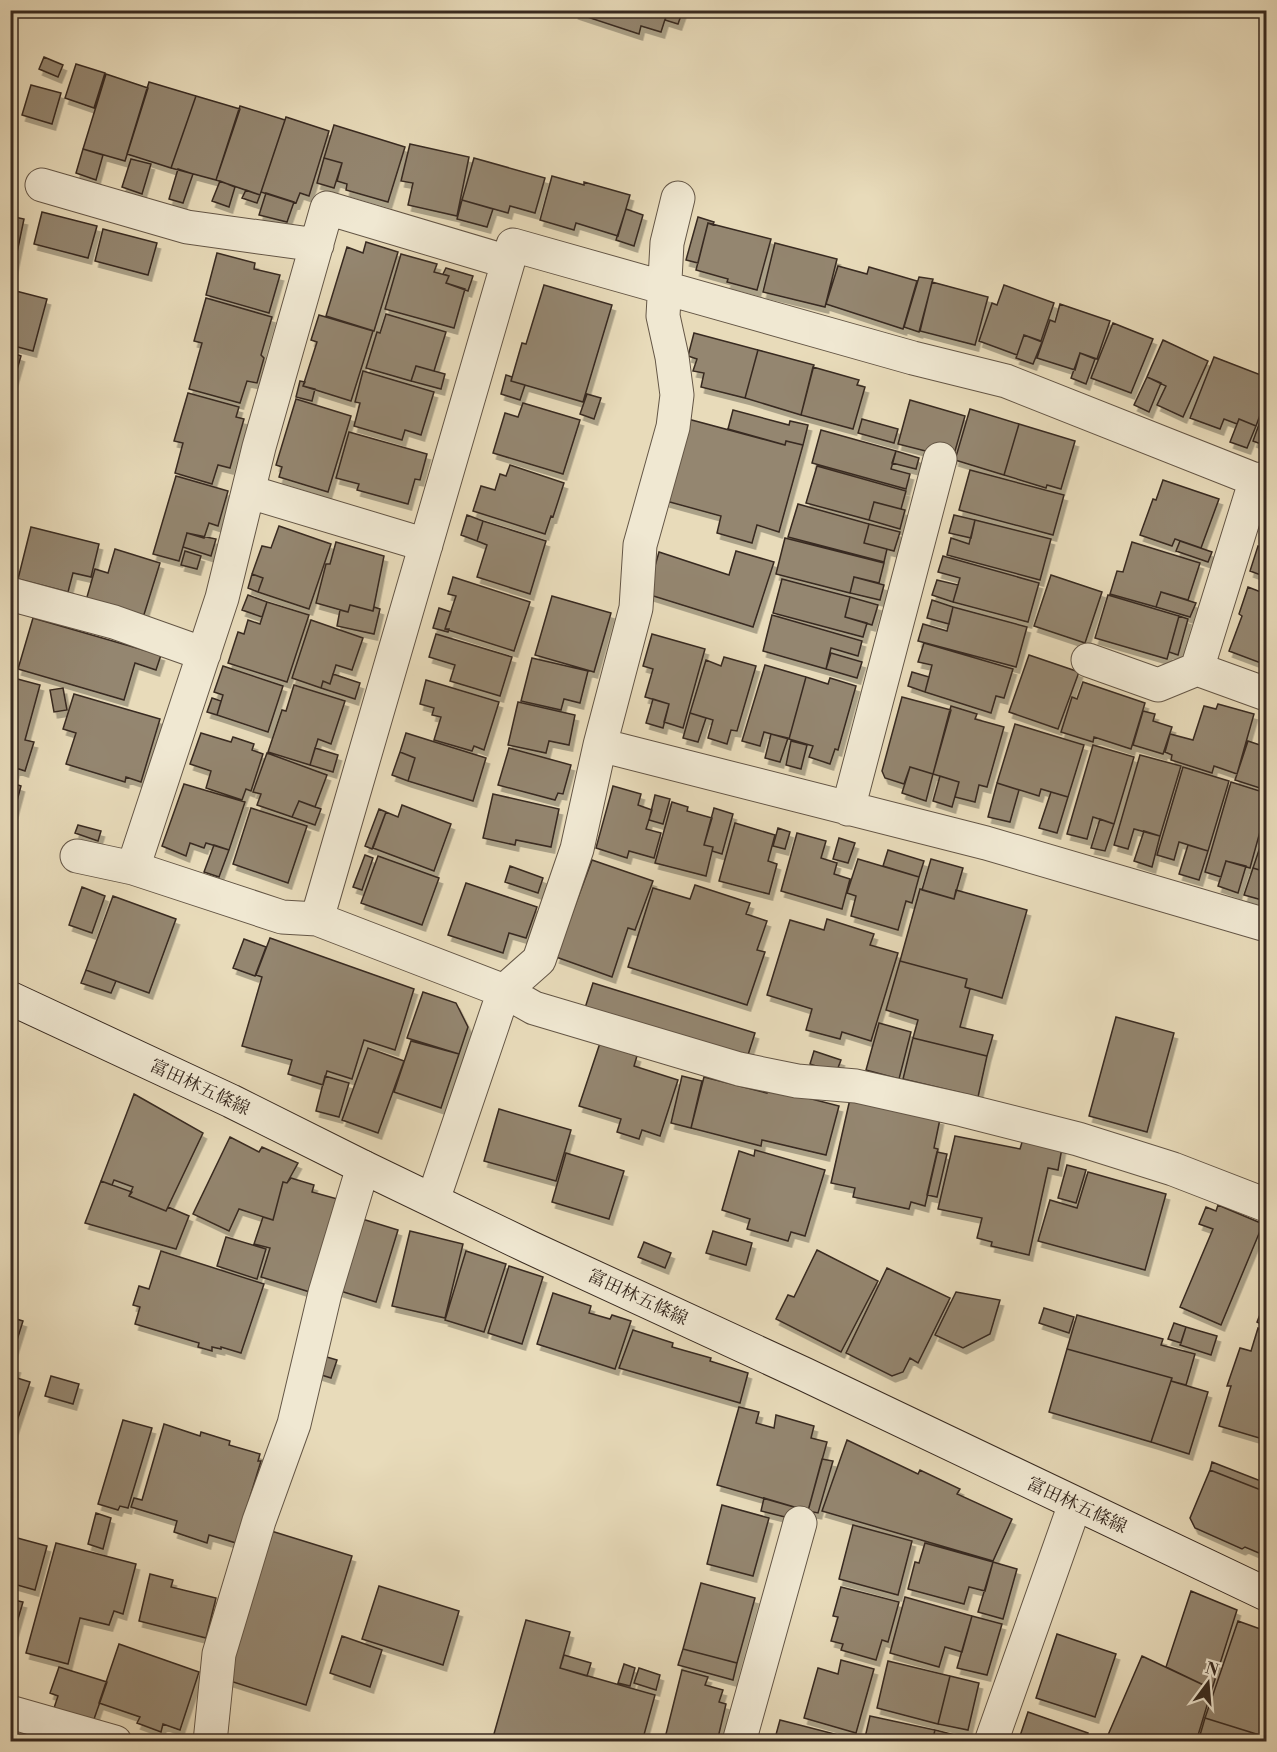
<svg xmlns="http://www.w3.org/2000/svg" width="1277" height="1752" font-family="'Libre Bodoni','Noto Serif JP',serif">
<defs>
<filter id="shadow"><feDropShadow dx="3.5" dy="6" stdDeviation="0" flood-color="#0004"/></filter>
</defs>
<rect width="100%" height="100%" fill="#e8dbba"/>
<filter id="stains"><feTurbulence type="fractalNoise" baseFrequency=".00333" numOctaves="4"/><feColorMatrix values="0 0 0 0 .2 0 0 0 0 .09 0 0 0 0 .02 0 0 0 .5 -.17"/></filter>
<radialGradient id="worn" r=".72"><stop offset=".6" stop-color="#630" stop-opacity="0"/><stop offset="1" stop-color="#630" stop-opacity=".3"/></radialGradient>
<path fill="#948670" stroke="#382a20" stroke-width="1.5" filter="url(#shadow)" d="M575,10H668L661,32L641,26L639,34L575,13Z
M668,10H683L678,24L665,20Z
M44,57L63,65L58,77L39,69Z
M76,64L105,73L94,108L65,98Z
M106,74L148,88L125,161L83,149Z
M149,82L196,96L171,168L127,154Z
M31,85L61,93L52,124L22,115Z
M196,96L240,109L216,180L171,168Z
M240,106L285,120L260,195L216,180Z
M286,117L329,131L309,196L300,193L296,203L261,192Z
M334,125L405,147L388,202L346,190L347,184L337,181L342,163L324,158Z
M410,144L469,157L457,216L408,205L413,183L401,181Z
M83,149L103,155L96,180L76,173Z
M324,158L342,163L334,188L317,183Z
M474,158L545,178L535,213L510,206L508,213L462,200Z
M131,159L151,164L142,194L122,187Z
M178,169L193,174L183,203L169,199Z
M552,176L584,185V182L630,195L618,236L576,223L574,230L540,220Z
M220,181L235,187L229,207L212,201Z
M246,190L260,195L257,203L242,198Z
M266,193L294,202L287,222L259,215Z
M462,200L493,209L487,227L457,219Z
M626,209L643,215L634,246L616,240Z
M42,212L97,226L88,258L34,244Z
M10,216L24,219L13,272L10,271Z
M698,217L714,222L713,225L708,223L698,263L686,260Z
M708,223L771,239L757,290L727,282L728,279L696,270Z
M103,229L157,243L148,275L95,261Z
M366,242L398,252L374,331L326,316L347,247L363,253Z
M775,243L837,259L825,307L763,292Z
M217,253L255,263L254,269L280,275L269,313L206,295Z
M401,254L437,264L434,272L449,276L446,283L465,289L454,328L385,309Z
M838,266L867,274L869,267L917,281L903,329L826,304Z
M446,268L473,276L468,291L446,283L449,276L443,274Z
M919,277L933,279L919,332L904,327Z
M932,282L988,297L975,345L920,331Z
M544,285L612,305L583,402L511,381L522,343L526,344Z
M1004,285L1054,303L1041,341L1024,335L1017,355L979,341L992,303L997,305Z
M12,290L47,299L33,351L10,345Z
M206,298L272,317L261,355L264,358L257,383L247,381L240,403L189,389L202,343L194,341Z
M1060,304L1110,321L1097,359L1080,353L1075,370L1037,358L1050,320L1055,322Z
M386,314L446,332L434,371L416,366L411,381L366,368L377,332L380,333Z
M319,315L373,331L351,401L303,386L317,342L311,340Z
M1113,323L1153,339L1131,393L1091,378Z
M694,333L758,350L745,398L701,387L704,373L693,371L697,359L688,356Z
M1024,335L1042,342L1033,364L1016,358Z
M1163,340L1208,361L1183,417L1157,405L1166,386L1147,377Z
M758,350L814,365L801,415L745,398Z
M10,352L21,356L12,387H10Z
M1080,353L1095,359L1086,384L1071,378Z
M1214,357L1266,377V399L1256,426L1239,419L1237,424L1224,419L1220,429L1190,418Z
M416,366L445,374L441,389L411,381Z
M813,367L859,380L857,385L865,387L853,429L801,415Z
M363,371L434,392L421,435L405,430L402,440L354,426L360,403L355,402Z
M506,375L512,377L511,381L525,385L520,400L501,394Z
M1147,377L1161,383L1149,412L1134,405Z
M300,381L305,382L303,386L315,389L312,401L296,397Z
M188,393L239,407L236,417L244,419L230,468L218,465L212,484L175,473L183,443L174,441Z
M587,394L601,398L594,419L580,414Z
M296,399L351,416L328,492L279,477L282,467L276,465Z
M910,400L965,416L953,458L898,444Z
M523,403L580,420L563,474L493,453L505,413L518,417Z
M1266,405V446L1253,441Z
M970,409L1019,424L1004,475L955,460Z
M733,410L789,425L790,421L808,425L803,445L786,441L785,445L728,429Z
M688,419L785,445L786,441L803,445L779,532L757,525L752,543L717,533L721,516L666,501Z
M862,419L898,429L894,443L858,433Z
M1239,419L1256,426L1247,448L1230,442Z
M1019,424L1075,441L1061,489L1047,485L1046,488L1004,475Z
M821,430L896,451L891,469L910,474L906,489L812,463Z
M349,432L427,454L420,480L415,479L408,504L357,490L359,484L336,478Z
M896,451L919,458L916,469L892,463Z
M510,465L564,483L553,517L551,516L545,534L473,511L481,486L495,490L500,474L506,476Z
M817,466L906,491L901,509L874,502L869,520L806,503Z
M970,470L1064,495L1053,535L959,510Z
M176,476L228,491L218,526L209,523L204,538L187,533L179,561L153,554Z
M1163,480L1219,499L1201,548L1175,539L1172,546L1140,535L1153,499L1156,500Z
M874,502L905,510L900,529L869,520Z
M798,504L869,524L864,543L887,549L884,562L788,537Z
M467,515L483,521L477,541L461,535Z
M954,515L975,520L971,538L949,533Z
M975,520L1051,539L1040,580L947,555L951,538L969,544Z
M483,521L546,541L530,594L477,577L487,545L477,541Z
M869,524L900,532L894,551L864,543Z
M279,526L331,544L309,609L258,592L263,578L252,574L262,546L271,548Z
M31,527L99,544L91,577L73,573L68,592L18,579Z
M187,533L216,539L211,556L183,547Z
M1266,536V577L1250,571L1258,546L1262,548Z
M785,538L884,563L879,583L854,577L850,593L776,574Z
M1180,541L1212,552L1208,562L1176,551Z
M336,542L384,556L373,611L350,605L348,612L316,603L326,564H330Z
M1132,542L1200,563L1188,600L1161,592L1156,607L1110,594L1117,571L1123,572Z
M115,549L160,563L142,621L85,604L95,569L108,573Z
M185,551L201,556L197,569L181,565Z
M736,551L774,562L753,627L647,594L659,552L729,575Z
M943,556L1039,583L1028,622L953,602L960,578L938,572Z
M252,574L263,578L258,592L248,588Z
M1051,575L1102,592L1085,643L1034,626Z
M453,577L530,602L514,651L445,629L456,596L448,594Z
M854,577L884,585L880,600L850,593Z
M782,579L850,597L845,617L867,623L863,637L773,613Z
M937,580L958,585L953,602L932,595Z
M1248,587L1266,594V665L1229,651L1242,616L1239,614Z
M1161,592L1196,603L1190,617L1156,607Z
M248,595L267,602L262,617L242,610Z
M1108,595L1179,616L1167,659L1095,638Z
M552,596L611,613L594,672L535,655Z
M850,597L878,605L872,625L845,617Z
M932,600L953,607L949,624L927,618Z
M267,602L309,615L287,682L228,663L238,632L244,634L248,620L260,624Z
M350,605L373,611L374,607L380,609L374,634L337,626L340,610L348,612Z
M953,607L1027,627L1016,667L918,641L923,624L947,631Z
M439,608L451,612L445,629H449L448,632L433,628Z
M772,615L862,641L858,656L831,648L826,669L763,651Z
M1179,616L1188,619L1178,655L1169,652Z
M33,618L161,655L156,670L135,663L124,700L18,669Z
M311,620L363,638L352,670L336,665L330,684L323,681L321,688L292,678Z
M436,634L512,657L500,696L450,681L455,665L429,657Z
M652,634L705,649L683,728L664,722L669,704L645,697L653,669L643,666Z
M924,643L1013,669L1004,698L996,696L991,713L925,692L932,665L918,662Z
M831,653L862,662L857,678L826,669Z
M1029,655L1079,672L1058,729L1009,712Z
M724,657L756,666L737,731L731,730L727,744L708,738L713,720L690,713L706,660L721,666Z
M532,658L588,671L580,703L564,699L561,710L521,701Z
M765,665L806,677L789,739L764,732L760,746L742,741Z
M223,666L283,686L268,732L217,715L223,695L214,692Z
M912,672L929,677L925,692L908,686Z
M333,674L360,683L355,699L321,688L323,681L330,684Z
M10,677L40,685L25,740L34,742L25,771L16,768L12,783L21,786L14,812L10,811Z
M806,677L828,684L830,678L856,686L838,750L835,749L830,764L809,757L813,746L789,739Z
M426,680L499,702L484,750L474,746L472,751L434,740L441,717L432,715L434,708L420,704Z
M1083,682L1145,703L1131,749L1094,737L1093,742L1061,732L1072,697L1077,699Z
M294,685L345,701L331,744L318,739L310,765L268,752L282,710L286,711Z
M63,688L67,710L54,712L50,690Z
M74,694L160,719L141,782L126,777L125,782L66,764L76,733L63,729Z
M902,697L951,710L933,774L910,767L904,784L885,778L882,771Z
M212,698L221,701L217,715L207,712Z
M653,699L669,704L663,728L646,723Z
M518,702L575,715L569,745L549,741L546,753L508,745Z
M1218,704L1254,714L1237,774L1214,766L1212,773L1171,760L1172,755L1165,752L1170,734L1193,740L1204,706L1216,709Z
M951,706L977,714L975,719L1004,727L987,787L979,785L975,802L955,797L959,782L933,774Z
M1143,711L1155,714L1153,721L1172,727L1163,754L1133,745Z
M690,713L706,718L698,742L683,738Z
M1015,724L1084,745L1068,797L1041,789L1039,796L997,783Z
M201,733L231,742L233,737L254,744L252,750L263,754L251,791L246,789L242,800L206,788L211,771L190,764Z
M406,733L486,758L473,801L408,781L415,758L400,752Z
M771,734L788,738L780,762L765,758Z
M791,741L807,745L801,769L786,765Z
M1248,741L1266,747V790L1235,780Z
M1093,745L1134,757L1114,824L1093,817L1087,839L1067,834Z
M315,748L338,755L333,772L310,765Z
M509,748L571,765L563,794L558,793L555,800L498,785Z
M400,752L415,758L408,781L392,775Z
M267,753L327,775L315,807L299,801L292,817L257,805L261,794L253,792Z
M1140,755L1181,766L1160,836L1134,829L1128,849L1114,845Z
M910,767L933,774L926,801L902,793Z
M1183,767L1229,781L1208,851L1179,842L1174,860L1157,855Z
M940,776L959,782L952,807L933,801Z
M1231,782L1266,793V810L1250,868L1226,861L1221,877L1205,872Z
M997,783L1019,790L1010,822L988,817Z
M184,784L245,802L229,850L206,843L204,848L190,843L186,856L162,846Z
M613,786L641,794L638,805L652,810L646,829L661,833L654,858L629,851L627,858L596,848Z
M1051,792L1068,797L1057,833L1039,828Z
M493,794L559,809L551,847L516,840L515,845L483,838Z
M655,795L670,799L663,824L649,820Z
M299,801L321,809L315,825L292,817Z
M672,802L688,807L687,811L712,818L704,845L713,847L706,876L655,863Z
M402,805L451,824L434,871L373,848L386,812L398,817Z
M251,808L307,826L288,883L233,864Z
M714,808L733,814L722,854L712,851L713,847L704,845Z
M379,809L386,812L372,849L365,846Z
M1100,819L1114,824L1105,851L1091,848Z
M735,823L775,835L768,861L777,864L769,894L719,881Z
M78,825L101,831L98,841L75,833Z
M778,828L790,832L785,849L773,846Z
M1266,829V872L1253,868Z
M1144,831L1160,836L1152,867L1134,861Z
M797,833L826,841L821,858L837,863L834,874L850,879L842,909L781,891Z
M839,838L855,843L848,863L833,859Z
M214,845L229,850L219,877L204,872Z
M1188,845L1208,851L1199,880L1179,874Z
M888,850L924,861L919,877L883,866Z
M365,855L373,858L362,890L353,887Z
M378,856L439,878L422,925L361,903Z
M858,859L919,877L912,903L906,901L898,930L851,916L856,896L847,893Z
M931,859L963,868L954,899L922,890Z
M592,860L653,881L635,930L628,928L612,977L556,957Z
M1226,861L1246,866L1238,893L1218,886Z
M510,866L543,878L538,893L505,882Z
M1253,868L1266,872V889L1262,900L1244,895Z
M466,883L537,907L526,938L509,933L503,953L448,935Z
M695,885L750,903L746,914L767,921L757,950L765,952L747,1005L628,967L653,888L690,899Z
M82,887L105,896L92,933L69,925Z
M920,889L954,899L956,890L1027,910L1002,998L965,987L967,979L900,961Z
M113,896L176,919L149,993L86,970Z
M827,919L874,934L870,945L898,953L871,1041L842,1032L840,1039L806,1030L812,1009L767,995L790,920L824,930Z
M270,938L414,989L395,1050L364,1040L352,1079L327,1071L323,1085L288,1074L292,1060L242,1046L262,977L256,975Z
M244,939L266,947L255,976L233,968Z
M900,961L967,979L965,987L970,989L960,1027L993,1035L987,1056L913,1038L918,1020L886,1010Z
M86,970L116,981L111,993L81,983Z
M593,983L755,1033L747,1058L585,1008Z
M423,992L456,1003L468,1027L459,1054L407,1038Z
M1116,1017L1174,1033L1147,1132L1089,1116Z
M879,1023L911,1032L899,1079L866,1070Z
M913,1038L987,1056L978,1097L903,1079Z
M411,1041L459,1054L441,1108L394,1092Z
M600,1043L637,1056L634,1066L678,1080L660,1136L642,1130L639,1139L617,1132L621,1119L579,1106Z
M368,1048L404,1061L378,1133L342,1120Z
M814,1051L841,1060L836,1073L810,1064Z
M325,1076L349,1083L339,1117L316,1111Z
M682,1076L702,1081L691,1128L671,1123Z
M704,1077L767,1093L769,1088L839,1106L826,1155L762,1140L761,1146L691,1128Z
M134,1094L203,1133L166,1211L129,1196L133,1187L114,1180L112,1185L101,1181Z
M850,1099L940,1119L934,1148L938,1149L925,1206L911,1202L909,1209L853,1197L855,1188L831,1183Z
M499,1109L571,1130L556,1181L484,1161Z
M955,1136L1020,1149L1023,1139L1062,1148L1058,1170L1048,1168L1029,1255L991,1246L992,1242L977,1238L982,1218L938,1209Z
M230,1137L259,1152L262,1147L298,1163L287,1183L283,1182L273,1220L239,1209L229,1231L193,1214Z
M755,1150L825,1170L805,1236L791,1232L788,1241L747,1229L750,1219L722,1210L739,1151L754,1156Z
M937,1152L947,1154L937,1197L927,1195Z
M566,1153L624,1171L609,1219L552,1202Z
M1067,1165L1086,1170L1076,1203L1058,1198Z
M1088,1172L1166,1194L1145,1270L1038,1241L1050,1200L1077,1208Z
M291,1178L314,1185L312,1192L341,1200L313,1293L261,1277L270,1248L254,1244L263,1217L273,1220L283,1182L287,1183Z
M101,1181L132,1192L129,1196L166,1211L168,1207L189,1216L176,1249L85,1223Z
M1218,1205L1263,1224L1221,1325L1180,1307L1213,1229L1199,1224L1206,1207L1216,1211Z
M359,1218L398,1230L376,1302L337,1290Z
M410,1231L463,1244L445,1318L392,1306Z
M713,1231L752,1243L746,1265L706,1253Z
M226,1237L266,1249L257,1279L217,1266Z
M644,1242L671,1253L665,1268L638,1257Z
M817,1250L878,1281L841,1352L776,1319L788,1295L794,1297Z
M161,1251L264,1284L241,1353L221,1347V1349L212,1347V1351L198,1347L199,1343L135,1324L140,1307L133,1305L139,1286L149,1289Z
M466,1251L506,1264L484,1332L445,1320Z
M509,1266L543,1277L522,1344L488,1333Z
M887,1268L950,1298L918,1363L910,1358L903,1372L892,1376L846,1353Z
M956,1292L1000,1300L990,1334L963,1348L935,1335Z
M553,1293L591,1306L589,1313L610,1319L612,1315L631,1321L615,1369L537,1344Z
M1263,1307L1266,1308V1326L1257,1322Z
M1044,1308L1074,1317L1069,1333L1039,1323Z
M1077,1315L1163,1339L1161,1345L1195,1354L1186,1385L1171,1381L1172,1378L1067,1349Z
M10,1317L23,1321L12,1356H10Z
M1174,1323L1186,1327L1181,1343L1168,1339Z
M1186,1327L1217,1336L1211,1355L1180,1345Z
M1258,1328L1266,1331V1440L1219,1426L1231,1386H1227L1240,1348L1251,1351Z
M633,1330L673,1343L672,1347L711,1358L710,1361L748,1373L740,1403L619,1368Z
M1067,1349L1172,1378L1151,1442L1049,1412Z
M320,1355L337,1360L331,1378L315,1373Z
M10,1365L17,1367L14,1377L30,1382L10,1442Z
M51,1376L79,1384L73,1404L45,1396Z
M1171,1381L1208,1392L1189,1454L1151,1442Z
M739,1407L759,1412L756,1423L774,1428L776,1415L814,1426L811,1438L827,1442L808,1511L717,1485Z
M123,1420L152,1428L128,1508L120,1506L118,1510L98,1504Z
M164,1424L200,1436L201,1432L230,1441L229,1445L260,1454L258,1461H261L236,1543L209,1535L207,1543L174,1532L177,1521L131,1507L134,1498L142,1500Z
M847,1440L918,1474L920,1470L960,1489L957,1494L1012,1519L993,1561L822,1511Z
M822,1459L833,1461L818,1513L808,1511Z
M1212,1462L1266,1483V1492L1210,1470Z
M1210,1470L1266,1492V1556L1245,1547L1242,1549L1195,1528L1190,1518Z
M764,1498L808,1511L805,1522L761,1511Z
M722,1505L769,1518L753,1576L707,1564Z
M96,1513L111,1518L103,1549L88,1544Z
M853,1525L912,1541L898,1595L839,1579Z
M268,1530L352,1556L306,1705L227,1680Z
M10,1536L47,1546L35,1590L10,1583Z
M56,1543L136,1564L123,1614L114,1611L109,1625L80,1618L68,1664L26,1653Z
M925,1543L993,1562L985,1591L969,1587L964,1604L908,1589L915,1562L919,1563Z
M993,1562L1017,1569L1003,1619L978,1612Z
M150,1574L173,1580L171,1587L216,1598L206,1638L139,1621Z
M701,1583L755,1598L737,1663L683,1649Z
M379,1586L459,1611L443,1665L362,1639Z
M841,1587L899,1602L888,1642L882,1640L876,1660L841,1650L843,1644L831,1641L838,1617L833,1616Z
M1191,1591L1237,1610L1212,1689L1166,1667Z
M905,1597L972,1616L962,1652L945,1647L939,1667L890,1653Z
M10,1599L23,1602L10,1646Z
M972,1616L1002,1624L987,1675L957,1668Z
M526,1620L570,1632L560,1668L655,1695L642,1742L492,1741Z
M1238,1621L1266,1631V1737L1205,1718Z
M1057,1634L1116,1654L1095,1717L1036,1698Z
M342,1636L382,1650L370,1687L330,1673Z
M119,1644L199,1672L180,1730L163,1724L161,1732L137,1723L140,1717L99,1703Z
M683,1649L737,1663L733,1680L678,1665Z
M564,1655L591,1663L587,1676L560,1668Z
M1142,1656L1212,1689L1196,1742H1105Z
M841,1660L874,1669L856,1733L804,1718L818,1668L838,1674Z
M888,1661L950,1676L938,1724L877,1708Z
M624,1664L635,1668L630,1686L618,1683Z
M59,1667L107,1682L93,1722L54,1708L58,1696L50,1693Z
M639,1668L660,1675L656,1690L634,1683Z
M682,1670L708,1677L705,1685L723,1690L719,1702L726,1704L717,1742H664Z
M950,1676L979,1683L968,1730L938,1724Z
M1028,1712L1088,1733L1085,1742H1018Z
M870,1716L935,1730L932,1742H864Z
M1205,1718L1266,1737V1742H1198Z
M780,1720L858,1740V1742H774Z
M935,1730L959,1736L957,1742H932Z"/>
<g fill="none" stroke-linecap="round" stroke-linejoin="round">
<defs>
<path id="street" d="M42,185L187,227L317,245
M250,492L426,545
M10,594L114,622L204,654
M1088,660L1158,685L1197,669L1266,694
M1197,669L1256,479
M600,745L986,843L1266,925
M848,809L940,459
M77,856L133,868L282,917L317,919L504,991L534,1008L739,1069L797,1081L856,1086L963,1110L1078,1139L1173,1169L1266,1205
M133,868L222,598L259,447L327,208L508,262
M317,919L513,245L913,358L1006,381L1266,484
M433,1200L504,991L539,960L577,849L600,745L636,608L640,545L673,427L677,395L672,357L663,316L667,243L678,198
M10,1712L115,1742
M210,1742L219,1654L259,1521L294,1424L325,1293L363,1167
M739,1742L800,1523
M991,1742L1075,1504"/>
<path id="secondary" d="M10,998L231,1101L363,1167L529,1247L804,1374L1266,1594"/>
</defs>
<use href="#street" stroke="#645646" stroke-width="35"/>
<use href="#secondary" stroke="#382a20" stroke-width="35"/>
<use href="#street" stroke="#f0e8d2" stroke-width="33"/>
<use href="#secondary" stroke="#f0e8d2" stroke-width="33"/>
</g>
<g text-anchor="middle" stroke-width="4.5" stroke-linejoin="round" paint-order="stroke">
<g font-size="18" fill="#382a20" stroke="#f0e8d2">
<text transform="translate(200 1087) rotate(25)" y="6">富田林五條線</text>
<text transform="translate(638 1297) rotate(25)" y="6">富田林五條線</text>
<text transform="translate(1077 1505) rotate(25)" y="6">富田林五條線</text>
</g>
</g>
<rect width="1277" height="1752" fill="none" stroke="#e8dbba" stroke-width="36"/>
<rect x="12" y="12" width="1253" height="1728" fill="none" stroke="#382a20" stroke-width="3"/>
<rect x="18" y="18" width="1241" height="1716" fill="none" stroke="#382a20" stroke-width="1.5"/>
<g transform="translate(1208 1683) rotate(16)" stroke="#f0e8d2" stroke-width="4.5" paint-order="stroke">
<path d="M0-4.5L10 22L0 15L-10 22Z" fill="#382a20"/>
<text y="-9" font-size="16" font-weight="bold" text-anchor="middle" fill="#382a20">N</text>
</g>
<rect width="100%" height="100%" filter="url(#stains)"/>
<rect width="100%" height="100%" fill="url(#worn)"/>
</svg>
